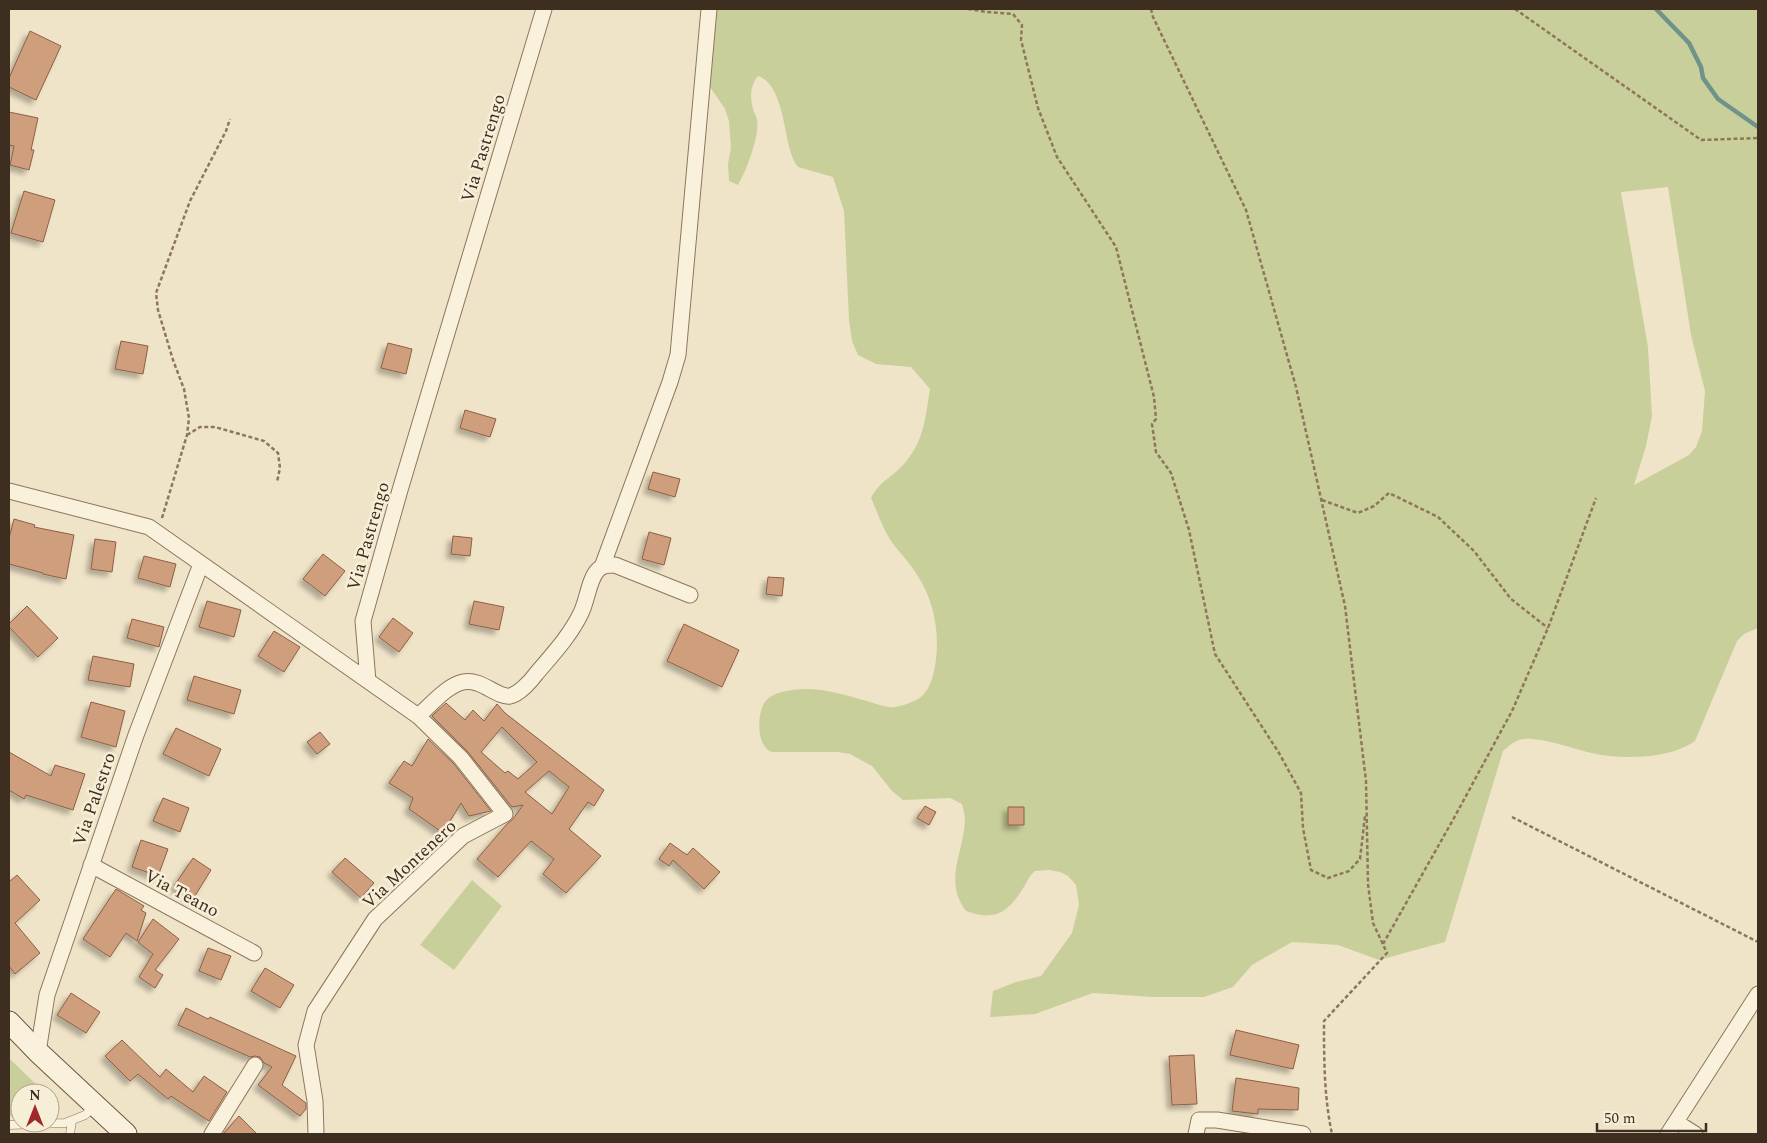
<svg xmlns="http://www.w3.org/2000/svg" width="1767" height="1143" font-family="Spectral,serif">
<defs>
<filter id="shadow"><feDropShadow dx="-4.5" dy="4.5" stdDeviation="2.5" flood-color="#0004"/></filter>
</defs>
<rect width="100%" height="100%" fill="#f0e4c8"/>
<path fill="#c9cf9b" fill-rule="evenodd" d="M707,9H1758V628L1744,634L1737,641L1695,741C1669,760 1617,760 1587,752C1571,748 1534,735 1519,740C1513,742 1508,747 1503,751L1445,942L1379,960L1338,945L1292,942L1252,965L1233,987L1204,997H1153L1093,993L1035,1014L990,1017L993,991L1016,982L1041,976L1072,933L1079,905L1076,885L1068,876L1060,872L1049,870L1035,871C1029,876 1026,884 1022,890C1007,914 993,921 966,911C943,881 964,852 965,820C965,815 963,809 962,804L950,798L903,800L892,791L872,766L850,754L838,752H775C773,752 770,752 768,750C758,742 758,722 761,711C764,699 771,695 782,692C811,684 839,693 867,701C874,703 882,706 889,707C898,708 910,703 918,699C929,693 933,677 935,666C941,630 933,595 911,566C904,556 894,547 888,536C881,524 877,511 871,498C880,481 891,478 903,465C924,442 925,419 930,389L911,367L876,364L858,355L852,341L849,320L844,211L833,177L798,167C795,163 792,158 791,153C784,132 782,83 758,76C750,86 750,97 753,109C754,113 757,117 757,120C760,135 746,172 738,185L729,181L728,164L731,148L729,121L725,109L708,84ZM1668,187L1691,335L1705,391L1702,431L1696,447L1689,455L1634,485L1646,446L1652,416L1648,347L1621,192Z
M472,880L502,906L454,970L420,945Z
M9,1058L45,1093H20V1118H13L9,1114Z"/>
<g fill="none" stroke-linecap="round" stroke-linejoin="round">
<path stroke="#6f938a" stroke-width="4.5" d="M1656,9L1689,43L1701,67L1703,78L1718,99L1758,127"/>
</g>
<path fill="#cf9f7d" stroke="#8d5f41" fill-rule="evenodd" filter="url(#shadow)" d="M30,31L61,46L36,100L9,87V78Z
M9,112L38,118L31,150H34L29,170L10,165L14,146L9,145Z
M24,191L55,200L43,242L11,233Z
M121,341L148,346L143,374L115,369Z
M388,343L412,349L406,374L381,368Z
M465,410L496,419L490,437L460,428Z
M653,472L680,479L675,497L648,489Z
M14,519L35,525L34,527L74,535L66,579L43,574V573L9,564V538Z
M649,532L671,538L664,565L642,559Z
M453,536L472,538L470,556L451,554Z
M95,539L116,542L112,572L91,569Z
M323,554L345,571L325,596L303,579Z
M144,556L176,564L170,587L138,578Z
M768,577L784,578L782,596L766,594Z
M207,601L241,610L234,637L199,627Z
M474,601L504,607L499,630L469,624Z
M27,606L58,638L38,657L9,627V624Z
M393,618L413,633L399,652L379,637Z
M132,619L164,627L159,647L127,638Z
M684,624L739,650L722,687L667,661Z
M274,631L300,647L284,672L258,656Z
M93,656L134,664L130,687L88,680Z
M194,676L241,690L234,714L187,700Z
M91,702L125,711L116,747L81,737Z
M446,703L465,720L473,710L484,721L497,704L505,713L604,790L594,806L588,802L569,829L601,856L566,893L543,874L554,859L531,841L498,877L477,859L507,824L513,819L523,805L512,807L468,752L432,716ZM502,727L537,762L518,779L508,771L505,773L481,752ZM549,771L569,787L552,814L525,792Z
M176,728L221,749L209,776L163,754Z
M320,732L330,744L317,754L307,742Z
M428,739L454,764L491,811L469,816L461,803L443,833L409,809L413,798L389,783L404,761L412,766Z
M9,752L51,776L55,765L85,774L73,810L26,795L24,799L9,790Z
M163,798L189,808L180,832L153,821Z
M925,806L936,812L929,825L917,818Z
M1008,807H1024V825H1008Z
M141,840L168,849L158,876L132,867Z
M670,843L687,855L693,848L720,872L704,889L673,860L669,866L659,859Z
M193,858L211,870L193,899L174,886Z
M345,858L374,883L361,898L332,872Z
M17,875L40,900L15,923L40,953L15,974L9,966V882Z
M116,889L144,906L141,910L146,913L137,941L126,933L110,957L83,939Z
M153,919L179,939L155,970L163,975L155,988L139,977L153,954L138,942Z
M208,948L231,956L221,980L199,971Z
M265,968L294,985L280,1008L251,991Z
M71,993L100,1012L86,1033L57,1015Z
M186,1008L208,1019L210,1017L296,1056L282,1085L306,1103V1109L300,1116L258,1085L272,1067L264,1063L260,1057L255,1056L250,1057L178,1025Z
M1236,1030L1299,1045L1293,1069L1230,1055Z
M122,1040L160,1077L166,1069L193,1092L204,1076L227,1092L209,1121L171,1096L168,1099L138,1074L130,1081L105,1056Z
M1194,1055L1197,1104L1172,1105L1169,1056Z
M1236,1078L1299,1088L1298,1110L1258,1109V1114L1232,1111Z
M239,1116L257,1134H223Z"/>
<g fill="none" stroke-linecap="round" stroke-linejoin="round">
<defs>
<path id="lane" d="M9,1125L65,1123L85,1115L94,1107
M70,1134L72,1121"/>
<path id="street" d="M9,491L149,527L418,716L461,758L505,814L463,836L375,919L315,1011L306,1045L315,1101L316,1134
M602,567L670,382L678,355L709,9
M368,681L363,621L400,490L544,9
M418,716C431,705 446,686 463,682C481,678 497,698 510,696C519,694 531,681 536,674C552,655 570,636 581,613C587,601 589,580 597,571C602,565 608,565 615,565L690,595
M91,865L254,953
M38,1052L47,995L136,735L201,564
M1676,1122L1695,1134
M212,1134L255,1065
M1196,1134L1199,1120H1217L1303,1134
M1668,1134L1758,994"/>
<path id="secondary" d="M9,1022L38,1052L126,1134"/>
</defs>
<use href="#lane" stroke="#8d765c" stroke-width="9"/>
<use href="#street" stroke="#8d765c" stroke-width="17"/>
<use href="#secondary" stroke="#6f573f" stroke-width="23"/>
<path stroke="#8d765c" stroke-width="2.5" stroke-dasharray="4 2.5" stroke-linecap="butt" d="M968,9L987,12L1013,14L1022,25L1021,40L1038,108L1057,157L1116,247L1154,397L1156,419L1152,424L1156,452L1171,473L1189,530L1215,654L1279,753L1301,793L1303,828L1311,870L1328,878L1349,871L1360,859L1365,816
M1151,9L1153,17L1246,210L1296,387L1345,606L1366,781L1368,884L1373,923L1387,953L1324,1021C1324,1059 1324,1097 1332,1134
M1515,9L1701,140L1758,138
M187,435L200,427H215L264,441L278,453L280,468L277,482
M1322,500L1358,513L1374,506L1389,493L1438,517L1474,551L1511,599L1548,628
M162,518L187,435L189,418L184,389L173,360L158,310L156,293L190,201L226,131L230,119
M1512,817L1758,942
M1383,944L1454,818L1512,711L1548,628L1596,498"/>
<use href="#lane" stroke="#faf1dc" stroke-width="8"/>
<use href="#street" stroke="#faf1dc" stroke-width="15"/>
<use href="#secondary" stroke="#faf1dc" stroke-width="21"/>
</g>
<g text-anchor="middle" stroke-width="5" stroke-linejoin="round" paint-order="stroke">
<g font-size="18" fill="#3d2e20" stroke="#f7eed8">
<text transform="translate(483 148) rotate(-73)" y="6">Via Pastrengo</text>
<text transform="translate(368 536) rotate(-74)" y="6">Via Pastrengo</text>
<text transform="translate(94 799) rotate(-71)" y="6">Via Palestro</text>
<text transform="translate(409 864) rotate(-43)" y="6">Via Montenero</text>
<text transform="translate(182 893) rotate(28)" y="6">Via Teano</text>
</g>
</g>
<rect width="1767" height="1143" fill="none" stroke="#3d2e20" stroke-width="20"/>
<g transform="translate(35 1108)"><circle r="24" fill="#f7eed8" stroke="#ada18e"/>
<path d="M0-4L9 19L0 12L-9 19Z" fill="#9e2a2b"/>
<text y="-8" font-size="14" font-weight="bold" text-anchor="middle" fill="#3d2e20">N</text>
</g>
<path d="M1597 1123v8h109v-8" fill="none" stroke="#3d2e20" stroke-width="2.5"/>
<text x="1604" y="1123" font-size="15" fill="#3d2e20" stroke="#f7eed8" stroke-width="4" paint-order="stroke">50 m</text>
</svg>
